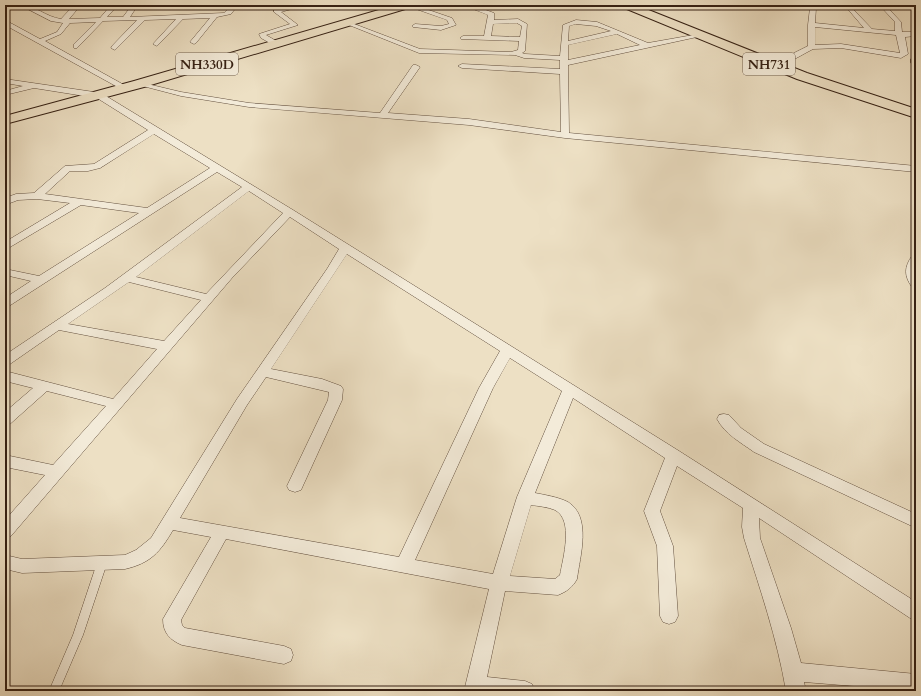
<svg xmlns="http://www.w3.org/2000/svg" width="921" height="696" font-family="Cardo,serif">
<rect width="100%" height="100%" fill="#ede0c4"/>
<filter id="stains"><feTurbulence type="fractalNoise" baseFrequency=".005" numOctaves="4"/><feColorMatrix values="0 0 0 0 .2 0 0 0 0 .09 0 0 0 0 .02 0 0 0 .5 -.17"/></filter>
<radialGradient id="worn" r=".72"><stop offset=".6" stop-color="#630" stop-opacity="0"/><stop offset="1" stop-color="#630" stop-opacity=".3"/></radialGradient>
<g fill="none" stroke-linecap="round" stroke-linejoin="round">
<defs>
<path id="service" d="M901,5H906L907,6L905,7Z
M102,559L105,560L107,563L83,635L59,691H49L73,635L97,563L99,560Z"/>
<path id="minor" d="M20,5C35,5 46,17 61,19L74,5H81L69,19L100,18L111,5H118L107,17H123L132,5H138L130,17L224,13L232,5H238L231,14L217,17L196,43L194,44L190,42L210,18L183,19L157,46L153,44L176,19L145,20L115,50L111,48L112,46L137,20L103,21L77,48H74V44L96,22L70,23L61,34L45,41L126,86L127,88L123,90L5,25V20L40,39L57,32L63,23L51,21Z
M274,5H280V8L294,5H306L281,12L298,25L266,35L278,42V46H275L261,38L259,34L290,24L274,12Z
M405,5H414L452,18L456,25L441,30L413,27L412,26L415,24L441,26L449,24L447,20Z
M463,5H472L494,13V20L518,19L527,24L525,51L522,53L525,54L560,56L563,25L576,20L597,22L648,43L699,34L700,35L697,37L568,65L569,133L916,166V172L565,138L469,125L249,107L181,96L135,84L139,82L181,92L249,103L380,113L413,65H416L420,67L388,113L469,119L561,132L560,74L462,68L458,66L462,64L560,69V60L524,58L515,55L419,53L344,23L349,22L420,49L511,52L518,50L519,41L461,39L460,38L463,36H484L488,15ZM517,23L522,26L520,37L491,36L493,24ZM576,24L596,26L611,31L568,41L569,26ZM617,34L640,45L568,60V45Z
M813,6L816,8L815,23L864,28L846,7L849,5L872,29L895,31V22L883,9L888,8L901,22L902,32H916V36L905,37L908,54L901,58L841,48L813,49L778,68H772V64L808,46V25L810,8ZM815,27L896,35L900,53L841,44L815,45Z
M911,59H916V65L911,63Z
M5,79L101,93L293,210L679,451L916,602V620L910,618L759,518L760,538L791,628L801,663L916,674V691L804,682L806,691H786C777,638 760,589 744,538L742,527L743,508L677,466L660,511L673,546L678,616L675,622L669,624L663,622L660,616L657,546L644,511L665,458L573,398L535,493C545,495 558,497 568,502C592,517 580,556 577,579C573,587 566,592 558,595L505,591L487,677L525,681L532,684L535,691H464L489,589L226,539L181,620L182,625L185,628L284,646L291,649L293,655L291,661L284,664L182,645C170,640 163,633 163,619L211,537L173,530C160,552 151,563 125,569L22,573L5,569V555L22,559L125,555L136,550L151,538L237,399L327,269L339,249L290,217L232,278L11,536L5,538V520L45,475L5,467V455L53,465L106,406L47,391L10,424L5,425V412L33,388L5,381V371L113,399L157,349L59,330L10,364L5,365V355L105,288L242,187L217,172L9,306L5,307V298L31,281L5,275V269L39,276L139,213L81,205L5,250V242L70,203L37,199L18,200L5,205V198L16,194L34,193L65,166L94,164L148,130L97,98L34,88L5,95V91L23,86L5,83ZM154,134L210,168L147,208L45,194L70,171H88L100,168ZM249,191L283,213L206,294L136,277ZM347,254L500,351L479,388L399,557L180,518L247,405L266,377L329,392L328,400L287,486L289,490L295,492L301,490L342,400L343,389L341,386L322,379L271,369ZM129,282L201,300L164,341L68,324ZM510,358L562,391L517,497L493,574L415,560L493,388ZM531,505C538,506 548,507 555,510C574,520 563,558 560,575L555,579L510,576Z
M916,255V289L912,287C904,276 904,267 912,256Z
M724,414L729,415L741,428L764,444L916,514V528L754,452C740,442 725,434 717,419L719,415Z"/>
<path id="trunk" d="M396,5H413L412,7L144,87L5,124V116L134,81Z
M621,5H636L807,73L916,109V118L797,79L622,7Z"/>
</defs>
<use href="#service" stroke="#645140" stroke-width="1"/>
<use href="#minor" stroke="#645140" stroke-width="1"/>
<use href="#trunk" stroke="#362114" stroke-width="2"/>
<use href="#service" fill="#f3ebd9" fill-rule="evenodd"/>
<use href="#minor" fill="#f3ebd9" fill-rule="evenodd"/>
<use href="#trunk" fill="#ede0c4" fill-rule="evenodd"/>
</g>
<g text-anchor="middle" stroke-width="3" stroke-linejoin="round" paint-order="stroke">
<g fill="#f3ebd9" stroke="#6f5e4f" stroke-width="1">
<rect x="176" y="53" width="62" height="22" rx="3"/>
<rect x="743" y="53" width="52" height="22" rx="3"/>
</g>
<g font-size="13" font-weight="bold" fill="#362114">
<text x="207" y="69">NH330D</text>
<text x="769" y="69">NH731</text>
</g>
</g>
<rect width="921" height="696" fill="none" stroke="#ede0c4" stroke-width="20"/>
<rect x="6" y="6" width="909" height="684" fill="none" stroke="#362114" stroke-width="2"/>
<rect x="10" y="10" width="901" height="676" fill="none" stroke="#362114"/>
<rect width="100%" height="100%" filter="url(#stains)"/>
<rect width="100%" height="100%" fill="url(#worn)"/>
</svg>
